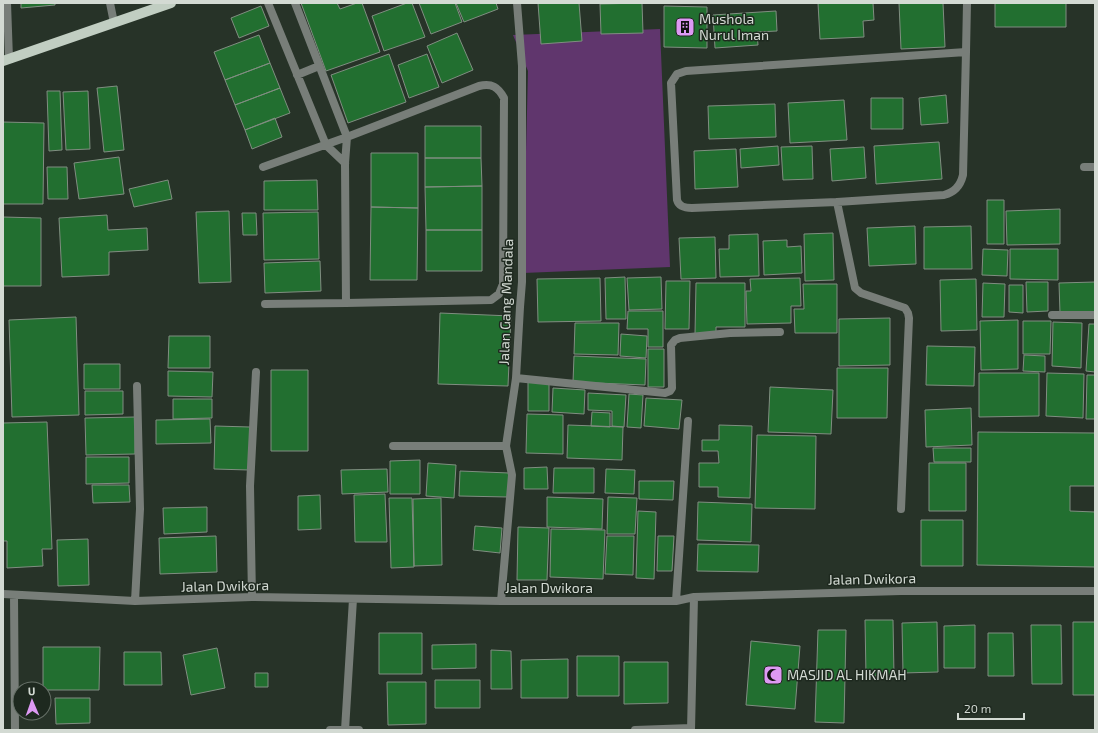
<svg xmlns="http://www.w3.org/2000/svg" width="1098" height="733" font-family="'Exo 2',sans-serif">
<rect width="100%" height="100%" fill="#273328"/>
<path fill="#60366d" d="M660,29L670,267L523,273L528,71L513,35Z"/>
<path fill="#226f30" stroke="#808e81" d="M21,3H55V5L21,8Z
M301,3H337L340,9L357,3H362L380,52L326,71Z
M407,3H412L425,37L384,51L372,16Z
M419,3H455L462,22L431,34Z
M456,3H496L498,9L464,22Z
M538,3H579L582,41L541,44Z
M642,3L643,33L601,34L600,4Z
M818,3H873L874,20L863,21L864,37L820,39Z
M899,3H943L945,47L901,49Z
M995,3H1066V27H995Z
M261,6L269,26L239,38L231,18Z
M664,6L707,7V48L664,47Z
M776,11L777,31L757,32L758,45L715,48L713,15Z
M457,33L473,70L442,83L427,46Z
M259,35L270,63L225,80L214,52Z
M389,54L406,102L348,123L331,75Z
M427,54L439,87L409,98L398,65Z
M270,63L280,88L235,105L225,80Z
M117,86L124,150L104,152L97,88Z
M280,88L290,113L245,130L235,105Z
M47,91H60L62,150L49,151Z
M88,91L90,149L66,150L63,92Z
M946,95L948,123L921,125L919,98Z
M871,98H903V129H871Z
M844,100L847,140L790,143L788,103Z
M775,104L776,137L709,139L708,106Z
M275,118L282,137L252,149L245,130Z
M3,122L44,123L43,204H3Z
M425,126H481V158H425Z
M939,142L942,179L876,184L874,146Z
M778,146L779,165L741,168L740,149Z
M812,146L813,179L783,180L781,147Z
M864,147L866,178L832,181L830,149Z
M736,149L738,187L695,189L694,151Z
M371,153H418V208L371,207Z
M119,157L124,194L79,199L74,163Z
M425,158H481L482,186L425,187Z
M47,167H67L68,199H48Z
M168,180L172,199L134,207L129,189Z
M317,180L318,210H264V181Z
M482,186V230H426L425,187Z
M987,200H1004V244H987Z
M371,207L418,208L417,280H370Z
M1060,209V244L1007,245L1006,211Z
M229,211L231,282L199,283L196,212Z
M318,212L319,259L264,260L263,213Z
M242,213H256L257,235H243Z
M107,215L108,230L147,228L148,250L109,252V275L62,277L59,218Z
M3,217L41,218V286H3Z
M915,226L916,264L869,266L867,228Z
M971,226L972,269H924V227Z
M426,230H482V271H426Z
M833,233L834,280L805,281L804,234Z
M758,234L759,276L720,277L719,249H729V235Z
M715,237L716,278L681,279L679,238Z
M787,240V247L801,246L802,273L764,275L763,241Z
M983,249L1008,250L1007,276L982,275Z
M1010,249H1058V280L1010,279Z
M320,261L321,291L265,293L264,263Z
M625,277L626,319H606L605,278Z
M661,277L662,309L629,310L627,278Z
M600,278L601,321L538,322L537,279Z
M800,278L801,306H791V323L747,324L746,291H751L750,279Z
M976,279L977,330L941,331L940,280Z
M666,281H690L689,329H665Z
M1026,282H1048V311L1027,312Z
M1095,282V312L1060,313L1059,283Z
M696,283H745V327H716V334H695Z
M983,283L1005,284L1004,317H982Z
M803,284H837V333H795L794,309H804Z
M1009,285H1023V313L1009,312Z
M628,311H663V347H648V329H627Z
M440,313L511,316L508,386L438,384Z
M76,317L79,415L12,417L9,320Z
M890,318V365L839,366V319Z
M1018,320V369L981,370L980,321Z
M1023,321H1051L1050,354H1023Z
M1053,322L1082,323L1081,368L1052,366Z
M575,323H619L618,355L574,354Z
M1089,324H1095V372L1086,371Z
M621,334L647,336L646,358L620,356Z
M169,336H210V368H168Z
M927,346L975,347L974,386L926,385Z
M648,349H664V387H648Z
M1024,355L1045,356V372L1023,371Z
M574,356L646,359L645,385L573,382Z
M84,364H120V389H84Z
M837,368H888L887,418H837Z
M271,370H308V451H271Z
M168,371L213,372L212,397L168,396Z
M979,373H1039V416L979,417Z
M1047,373L1084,374L1083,418L1046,416Z
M1087,375H1095V419H1086Z
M528,382H549V411H528Z
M770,387L833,390L831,434L768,432Z
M553,388L585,390L584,414L552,412Z
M85,391H123V414L85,415Z
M588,393L626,395L624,427L612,426V411L588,410Z
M629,394L643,395L641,428L627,427Z
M646,398L682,400L679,429L644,426Z
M173,399H212V418L173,419Z
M971,408L972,445L926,447L925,410Z
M592,412L610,413V427L591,426Z
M527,414L563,415V454L526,453Z
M135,417V454L86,455L85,418Z
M210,419L211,443L156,444V420Z
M47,422L52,549H42L43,566L7,568V541H3V423Z
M568,425L623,427L622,460L567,458Z
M719,425L752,426L750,498L718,497V487H699V463H719L718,451H702V440H719Z
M215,426L250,427L249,470L214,469Z
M978,432L1095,433V486H1070V511L1095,512V567L977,565Z
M757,435L816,436L815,509L755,508Z
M933,448H971V462H934Z
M86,457H129V483L86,484Z
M420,460V494H390V461Z
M428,463L456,465L454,498L426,496Z
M929,463H966V511H929Z
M547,467L548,489H524V468Z
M554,468H594V493H553Z
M387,469L388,492L342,494L341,470Z
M606,469L635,470L634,494L605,493Z
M460,471L509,473L508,497L459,496Z
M639,481H674L673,500L639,499Z
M92,485H129L130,502L93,503Z
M385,494L387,542H355L354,495Z
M320,495L321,529L298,530V496Z
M547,497L603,499L602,529L547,527Z
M608,497L637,498L635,534H607Z
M389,498H412L414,567L391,568Z
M441,498L442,565L414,566L413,499Z
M698,502L752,504L751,542L697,540Z
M207,507V532L164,534L163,508Z
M638,511L656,512L654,579L636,578Z
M921,520H963V566H921Z
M475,526L502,528L500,553L473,550Z
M518,527L549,528L547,580H517Z
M551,529L605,530L603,579L550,577Z
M216,536L217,572L160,574L159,538Z
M607,536H634L633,575L605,574Z
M658,536H674L672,571H657Z
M88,539L89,585L58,586L57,540Z
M698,544L759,545L758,572L697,571Z
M865,620H893L894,676H866Z
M937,622L938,672L903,673L902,623Z
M1073,622H1095V695H1073Z
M975,625V668H944V626Z
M1031,625H1061L1062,684H1032Z
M818,630H846L844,723L815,722Z
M379,633H422V674H379Z
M988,633H1013L1014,676H988Z
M751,641L800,646L795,709L746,705Z
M476,644V668L432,669V645Z
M43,647H100L99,690H44V689H43Z
M217,648L225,688L191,695L183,655Z
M491,650L511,651L512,689H491Z
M124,652H161L162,685H124Z
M577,656H619V696H577Z
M568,659V698H521V660Z
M624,662H668V703L624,704Z
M255,673H268V687H255Z
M435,680H480V708H435Z
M387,682H426V724L388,725Z
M55,698H90V723L56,724Z"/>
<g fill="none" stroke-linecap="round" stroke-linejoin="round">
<path stroke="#787e79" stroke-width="8" d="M7,3L9,59
M110,3L114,23
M268,3L326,145L345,163
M966,52L963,175C960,187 954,192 944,195L837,202L692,208C685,208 679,207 677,200L671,83L677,74L686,71Z
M966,52L967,3
M297,75L319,66
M263,167L347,137L479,86C492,83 498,87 504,98L503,284L499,294L491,300L346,303L345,163L347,137L295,3
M1084,167H1095
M837,202L855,288L861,293L905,308L908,313L909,318L901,509
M265,304L346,303
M1052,315H1095
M516,378L665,393L670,391L672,388L671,345L675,340L680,338L730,333L780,332
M393,446H506
M3,594L135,601L252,597L501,601H676L694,597L901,591H1095
M14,595L15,730
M252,597L250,486L256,372
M135,601L140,509L137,386
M501,601L512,475L506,446L516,378L520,307L522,282V66L517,3
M676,601L688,421
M330,730H359
M345,730L353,599
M635,730L691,728
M691,730L694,597"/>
<path stroke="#c1cec2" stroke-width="10" d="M3,61L171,3"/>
</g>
<defs>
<symbol id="building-square" viewBox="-11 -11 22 22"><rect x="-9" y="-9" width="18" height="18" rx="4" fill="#dd99f3" stroke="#1e291f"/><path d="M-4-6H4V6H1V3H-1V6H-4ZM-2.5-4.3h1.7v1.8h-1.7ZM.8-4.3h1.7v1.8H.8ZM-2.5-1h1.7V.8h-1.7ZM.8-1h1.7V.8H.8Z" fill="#111"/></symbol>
<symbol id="mosque-square" viewBox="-11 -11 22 22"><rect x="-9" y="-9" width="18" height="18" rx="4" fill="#dd99f3" stroke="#1e291f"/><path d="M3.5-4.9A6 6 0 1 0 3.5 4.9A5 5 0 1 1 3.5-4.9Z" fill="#111"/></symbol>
</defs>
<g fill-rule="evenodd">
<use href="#building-square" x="674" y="16" width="22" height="22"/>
<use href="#mosque-square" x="762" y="664" width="22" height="22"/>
</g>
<g text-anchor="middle" stroke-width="3" stroke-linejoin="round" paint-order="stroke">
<g font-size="14" fill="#d3dad3" stroke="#1e291f" text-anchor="start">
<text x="699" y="24">Mushola<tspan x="699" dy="16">Nurul Iman</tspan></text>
<text x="787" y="680">MASJID AL HIKMAH</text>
</g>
<g font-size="14" fill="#d3dad3" stroke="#1e291f">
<text transform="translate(506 302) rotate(-88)" y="5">Jalan Gang Mandala</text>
<text transform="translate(872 579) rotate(-1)" y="5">Jalan Dwikora</text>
<text transform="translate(225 586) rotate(-1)" y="5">Jalan Dwikora</text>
<text x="549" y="593">Jalan Dwikora</text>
</g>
</g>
<rect width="1098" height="733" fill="none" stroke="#d3dad3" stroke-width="8"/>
<g transform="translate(32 701) rotate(358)"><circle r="19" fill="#1e291f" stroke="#667067"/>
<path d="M0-3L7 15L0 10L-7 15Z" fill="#dd99f3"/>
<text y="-6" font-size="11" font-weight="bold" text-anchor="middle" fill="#d3dad3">U</text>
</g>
<path d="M958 713v6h66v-6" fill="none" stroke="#d3dad3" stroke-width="2"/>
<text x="964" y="713" font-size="12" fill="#d3dad3" stroke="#1e291f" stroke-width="3" paint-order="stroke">20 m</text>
</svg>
